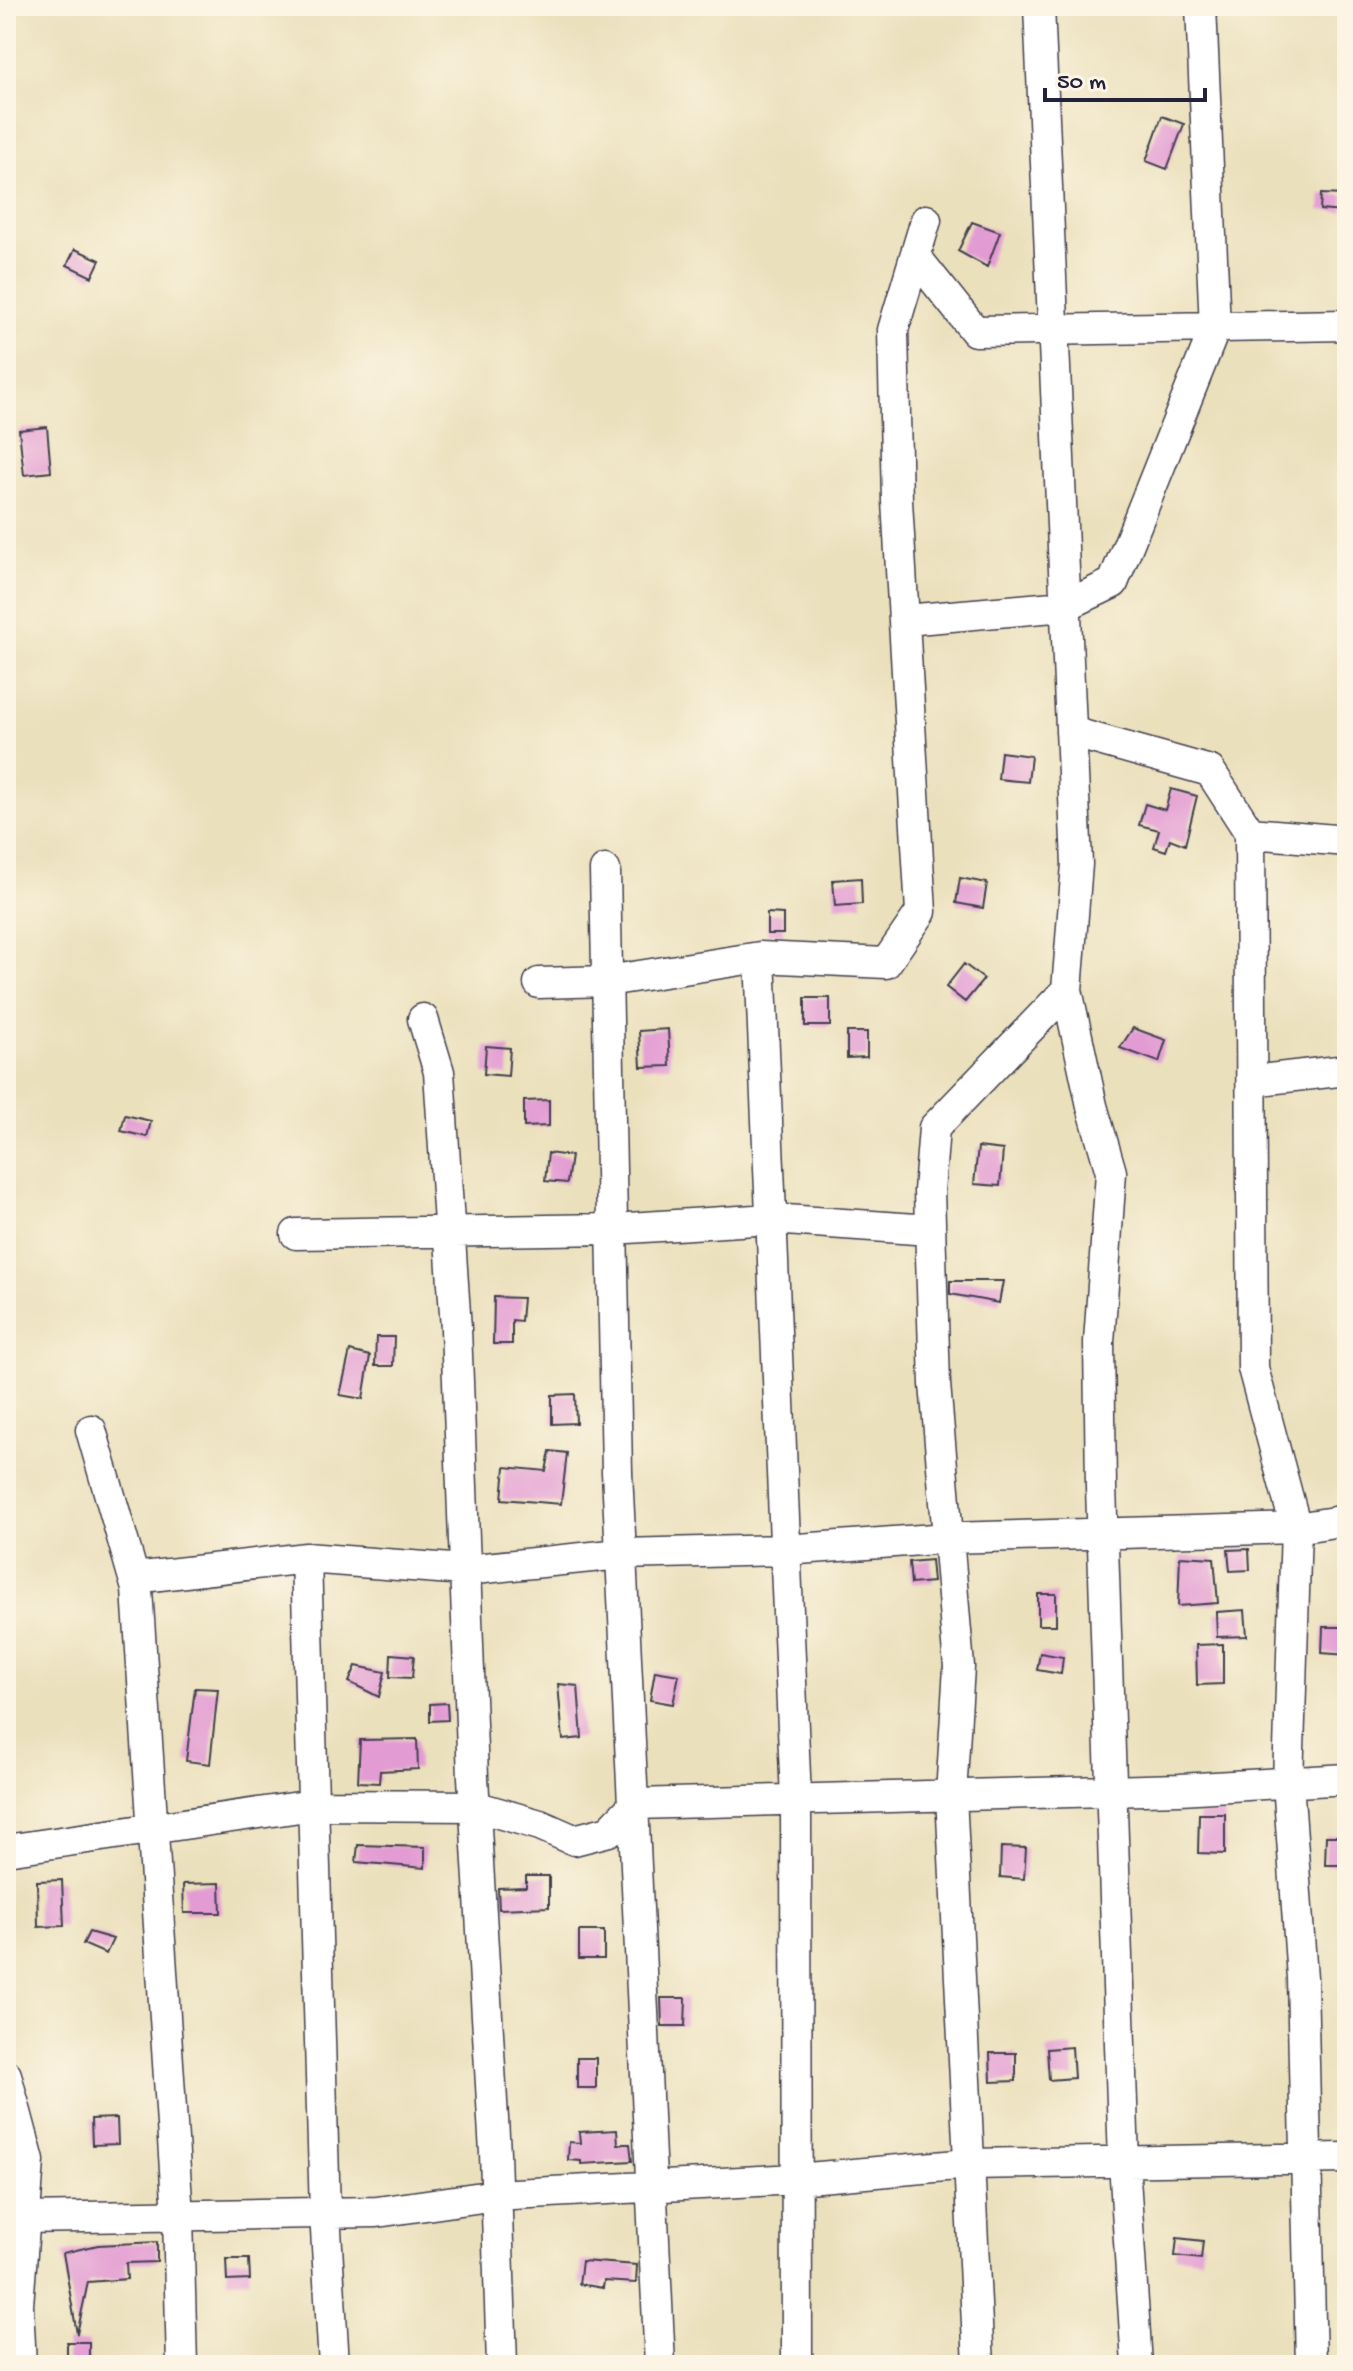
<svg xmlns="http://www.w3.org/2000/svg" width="1353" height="2371" font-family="'Gochi Hand',sans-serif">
<rect width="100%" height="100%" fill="#fcf5e5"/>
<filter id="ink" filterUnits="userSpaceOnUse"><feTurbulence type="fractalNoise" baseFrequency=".0125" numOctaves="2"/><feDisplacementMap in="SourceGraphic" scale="16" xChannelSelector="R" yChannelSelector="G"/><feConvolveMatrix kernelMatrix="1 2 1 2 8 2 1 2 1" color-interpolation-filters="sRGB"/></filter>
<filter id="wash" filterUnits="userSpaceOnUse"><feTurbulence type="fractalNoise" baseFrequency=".006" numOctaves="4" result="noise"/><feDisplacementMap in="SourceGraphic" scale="32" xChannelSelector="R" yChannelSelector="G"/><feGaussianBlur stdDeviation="1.8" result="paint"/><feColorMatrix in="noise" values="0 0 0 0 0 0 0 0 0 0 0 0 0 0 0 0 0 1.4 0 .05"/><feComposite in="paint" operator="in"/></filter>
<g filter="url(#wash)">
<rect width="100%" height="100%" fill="#ebe0bc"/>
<g id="blocks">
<path fill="#e39cd3" d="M1162,116L1184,124L1167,169L1146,161Z
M1321,194L1344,195L1343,212L1320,210Z
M972,222L1000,232L987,267L958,251Z
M75,249L100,260L92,277L67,265Z
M47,427L51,472L24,475L19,430Z
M1001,752L1031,756L1028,782L998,779Z
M1171,789L1197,796L1185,845L1170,839L1166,851L1154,847L1159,830L1139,825L1145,804L1165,810Z
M861,878L862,904L835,906L833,880Z
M960,878L987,883L983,908L956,903Z
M767,913L783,914V934H767Z
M964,964L984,979L965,1002L946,987Z
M805,998H830V1026H805Z
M1133,1028L1166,1040L1159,1062L1120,1048Z
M668,1029L670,1066L641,1067L639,1031Z
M847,1032H867V1057L847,1058Z
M486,1046L510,1048L508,1076L484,1074Z
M549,1100V1126L524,1127V1101Z
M125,1115L151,1121L147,1137L121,1131Z
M978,1147L1003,1150L1000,1186L974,1184Z
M548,1153L571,1156L567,1183L545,1181Z
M950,1281H1003L999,1303L950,1294Z
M494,1297L523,1298L521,1321L512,1320V1344H493Z
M376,1337H394L393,1366H375Z
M350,1351L370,1356L363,1399L340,1395Z
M575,1394L576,1423L552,1424V1395Z
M550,1451L567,1453L561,1504L502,1499L505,1467L546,1471Z
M1249,1549L1250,1570L1230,1571L1228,1550Z
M1180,1556L1214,1558L1218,1603L1178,1606Z
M931,1560L933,1582L911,1584L909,1562Z
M1038,1594H1056V1625H1038Z
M1245,1610L1247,1636L1217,1637L1216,1612Z
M1323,1627H1343L1347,1655L1322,1653Z
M1223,1644V1684L1197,1685L1196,1645Z
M1040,1653L1063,1657L1061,1674L1037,1670Z
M391,1654L414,1656L412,1678L390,1677Z
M356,1666L385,1672L379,1697L349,1682Z
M655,1671L679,1675L673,1704L650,1700Z
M558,1684L578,1686L582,1738L563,1740Z
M195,1688L218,1689L210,1764L186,1761Z
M447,1703L448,1720L430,1721V1704Z
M417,1739L418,1769L380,1771L379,1783L358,1782L360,1740Z
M1199,1814H1225V1854L1198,1853Z
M1326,1836H1347V1865H1325Z
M358,1845L425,1847V1868L356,1862Z
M1001,1847L1026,1848L1024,1879L1000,1877Z
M526,1876H549V1907L499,1909L498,1888L526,1887Z
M62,1880L64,1926L38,1927L37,1881Z
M220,1883L221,1913H184L183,1884Z
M579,1931H604V1959H579Z
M89,1932L113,1939L106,1954L83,1944Z
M661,1998H686L685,2026H662Z
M1072,2047L1074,2078L1049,2080L1047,2049Z
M990,2053H1016V2081L991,2082Z
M577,2058H596V2088H577Z
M117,2118L118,2144L92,2145L91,2119Z
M617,2130L618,2144H630L632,2161L581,2164V2161L568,2160L569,2142L580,2143L579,2132Z
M1177,2238L1203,2241L1201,2259L1175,2256Z
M157,2242V2262L126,2263L127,2279L88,2282L77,2334L63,2253L98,2245Z
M226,2259H249L250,2280L227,2281Z
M582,2261L637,2265L636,2283L604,2281L603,2288L579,2284Z
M67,2342H89V2365H67Z"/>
</g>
</g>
<g filter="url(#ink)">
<use href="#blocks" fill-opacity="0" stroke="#403e4e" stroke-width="2"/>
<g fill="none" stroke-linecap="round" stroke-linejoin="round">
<defs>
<path id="minor" d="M1039,6L1077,864L1067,990L1092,1106L1111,1172L1099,1342L1101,1487L1124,2162L1137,2365
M915,256L975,331L1347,325
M905,620L1065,606L1113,583L1215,328L1201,6
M1071,732L1210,771L1250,833L1347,841
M1250,833L1253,1368L1296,1528L1288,1782L1302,1978L1311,2365
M605,870L617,1472L660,2365
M760,957L796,1799L797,2365
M539,983L607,981L760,957L886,963L921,912L897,501L893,330L926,220
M423,1019L439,1072L456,1329L473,1777L495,2153L502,2365
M1252,1081L1347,1070
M296,1234L612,1229L771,1219L930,1230
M91,1430L137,1589L178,2216L182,2365
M306,1558L325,2213L334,2365
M134,1578L306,1558L465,1570L621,1554L785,1550L948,1538L1296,1528L1347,1520
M6,1850L313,1805L474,1806L540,1825L574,1840L609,1831L635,1804L1180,1789L1347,1779
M6,2075L29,2161L18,2305L21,2365
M23,2218L377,2212L496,2195L796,2179L969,2164L1347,2158
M979,2365L951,1795L959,1667L935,1384L929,1191L934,1128L1067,990"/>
</defs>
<use href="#minor" stroke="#403e4e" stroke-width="33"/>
<use href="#minor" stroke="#fff" stroke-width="30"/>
</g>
</g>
<rect width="1353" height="2371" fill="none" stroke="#fcf5e5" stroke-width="32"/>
<path d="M1045 88v12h160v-12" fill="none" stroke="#22223b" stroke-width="4"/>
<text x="1057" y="88" font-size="24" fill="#22223b" stroke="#fcf5e5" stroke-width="6" paint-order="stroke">50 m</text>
</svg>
